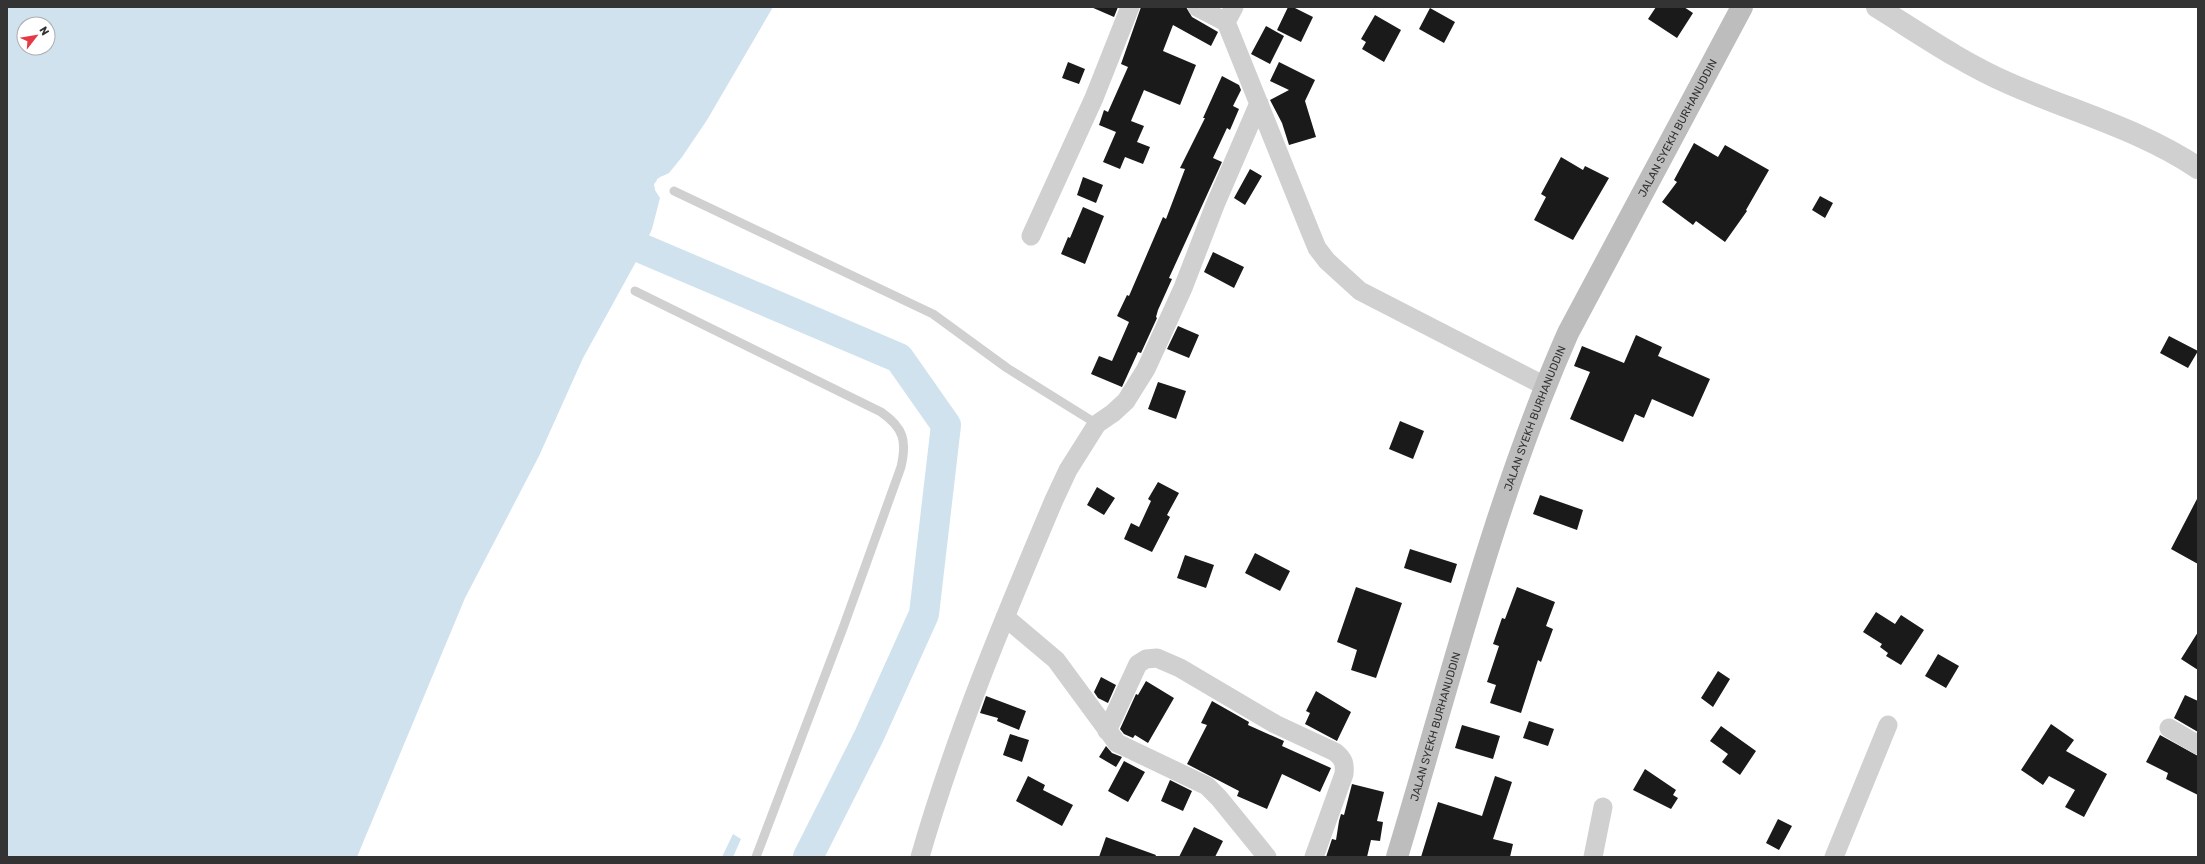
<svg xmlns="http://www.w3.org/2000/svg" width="2205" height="864" font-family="Rubik,sans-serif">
<rect width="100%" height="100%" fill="#fff"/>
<path fill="#cfe2ee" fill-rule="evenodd" d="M7,7H773L707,120L682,157L669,173L657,179L655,190L660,198L652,229L643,249L583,358L539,456L465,598L357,857H7ZM24,24H48V48H24Z
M733,834L741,839L733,857H722Z"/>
<path fill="#fff" d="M671,173L661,179L656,184L662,199L655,190L654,184L660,177Z"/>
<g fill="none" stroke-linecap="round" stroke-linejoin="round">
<path stroke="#cfe2ee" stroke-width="30" d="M643,249L899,358L946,425L924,614L869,736L808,857"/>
</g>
<path fill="#1a1a1a" d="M1091,7H1118L1114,17Z
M1141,7H1186L1192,17L1218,32L1211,46L1173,25L1163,51L1196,65L1180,105L1144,90L1131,121L1144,126L1137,142L1150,147L1143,164L1125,157L1120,169L1103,162L1116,132L1099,125L1104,110L1108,112L1128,67L1121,64Z
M1288,7H1293L1313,17L1301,42L1277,30Z
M1656,7H1684L1693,13L1677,38L1648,19Z
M1430,8L1455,22L1444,43L1419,29Z
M1375,15L1401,30L1384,62L1362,49L1366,42L1361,39Z
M1266,26L1284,36L1270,64L1251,54Z
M1068,62L1085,69L1079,84L1062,78Z
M1279,62L1315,80L1305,101L1316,137L1289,145L1282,123L1270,100L1289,90L1270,81Z
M1222,76L1239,85L1241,90L1233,106L1239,109L1230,130L1227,128L1213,158L1222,162L1169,278L1172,279L1158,310L1156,317L1157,318L1141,353L1138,352L1122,387L1091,374L1099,356L1112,361L1129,322L1117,316L1127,295L1129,296L1163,217L1166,219L1185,169L1180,168L1205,118H1203Z
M1694,143L1718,157L1725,145L1769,170L1746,210L1747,211L1725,242L1696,221L1693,225L1662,202L1677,182L1674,180Z
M1561,157L1583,170L1585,166L1609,178L1573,240L1534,220L1546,197L1541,194Z
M1250,169L1262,176L1245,205L1234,198Z
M1083,177L1103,185L1096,203L1077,195Z
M1820,196L1833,203L1825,218L1812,210Z
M1083,207L1104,216L1085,264L1061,254L1068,237L1070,238Z
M1213,252L1244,267L1234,288L1204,272Z
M1178,326L1199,335L1189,358L1167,349Z
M1636,335L1662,347L1658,356L1710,379L1693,417L1652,399L1644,418L1635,414L1623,442L1570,419L1590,372L1574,366L1582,346L1624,363Z
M2169,336L2198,351L2188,368L2160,353Z
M1158,382L1186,391L1176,419L1148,409Z
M1400,421L1424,431L1413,459L1389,449Z
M1158,482L1179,493L1167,515L1170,517L1152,552L1124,539L1131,523L1139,527L1151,501L1148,499Z
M1097,487L1115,498L1104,515L1087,505Z
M1540,495L1583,510L1577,530L1533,514Z
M2198,497V564L2171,549Z
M1410,549L1457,564L1451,583L1404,568Z
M1255,553L1290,571L1280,591L1245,573Z
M1185,555L1214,565L1206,588L1177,578Z
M1356,587L1402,603L1376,678L1351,670L1357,650L1337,642Z
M1517,587L1555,602L1546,626L1553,629L1541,662L1538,660L1521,713L1490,703L1496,685L1487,682L1499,646L1493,644L1502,618L1505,619Z
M1876,612L1895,624L1901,615L1924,630L1901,665L1886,656L1888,653L1880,647L1882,644L1863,632Z
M2198,632V670L2181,659Z
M1938,654L1959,666L1946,688L1925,676Z
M1718,671L1730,679L1713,707L1701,698Z
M1101,677L1116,685L1108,703L1098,698L1094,692Z
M1146,681L1174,698L1148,743L1135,735L1133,738L1124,734L1120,729L1136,694L1138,695Z
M1316,691L1351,712L1337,741L1305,724L1310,713L1306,711Z
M2185,695L2198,701V732L2174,718Z
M986,696L1026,711L1019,730L997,721L998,718L980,713Z
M1212,701L1249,722L1248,725L1284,741L1282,746L1331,768L1320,792L1282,774L1267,809L1237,796L1239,791L1187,764L1207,725L1201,723Z
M1529,721L1554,729L1548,746L1523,738Z
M2051,724L2074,740L2066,751L2107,774L2084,817L2065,807L2075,790L2049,776L2043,785L2021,770Z
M1462,725L1500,736L1493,759L1455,748Z
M1721,726L1756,751L1740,775L1722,762L1728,754L1710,741Z
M1010,734L1029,740L1022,762L1003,755Z
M2160,735L2198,756V795L2166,779L2168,773L2146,762Z
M1106,746L1112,753L1122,757L1116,767L1099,757Z
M1124,761L1145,772L1128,802L1108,791Z
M1645,769L1676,790L1673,795L1678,798L1671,809L1633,790Z
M1028,776L1045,785L1043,790L1073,805L1062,826L1016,801Z
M1495,776L1512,782L1493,839L1513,844L1510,857H1421L1438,802L1482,816Z
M1170,780L1192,791L1183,811L1161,801Z
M1352,784L1384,792L1377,821L1383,822L1380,841L1371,840L1367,857H1326L1332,839L1336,840L1339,821L1341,814L1344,815Z
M1778,819L1792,826L1779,850L1766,843Z
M1194,827L1223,841L1215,857H1179Z
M1106,837L1156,855L1155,857H1099Z"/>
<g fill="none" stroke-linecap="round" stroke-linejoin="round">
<path stroke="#d0d0d0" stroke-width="9" d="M674,191L933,314L1007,368L1097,424
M635,291L881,412C904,428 907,441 901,467L843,628L756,857"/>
<path stroke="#d0d0d0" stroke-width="19" d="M1197,7L1226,22
M1234,7L1226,22L1310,231L1317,248L1327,261L1360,291L1545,386
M1031,236L1094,98L1130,7
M1005,617L1056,660L1117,743L1207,786L1219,798L1267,857
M2169,728L2198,745
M1107,731L1138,664L1146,659L1157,658L1180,668L1275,724L1335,752C1344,759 1345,764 1344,774L1314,857
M920,857C955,735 1004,618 1054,500L1068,470L1097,424L1113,413L1126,401L1146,369L1183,288L1215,205L1259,103
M1593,857L1603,807
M1834,857L1888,725"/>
<path stroke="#d0d0d0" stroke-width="22" d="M1877,7C1919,33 1962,63 2008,83C2071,111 2140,129 2198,168"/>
<path stroke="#bdbdbd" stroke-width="22" id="s1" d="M1397,857C1450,682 1494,501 1568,333L1742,7"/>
</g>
<g text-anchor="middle" stroke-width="4" stroke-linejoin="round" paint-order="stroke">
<g font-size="11" fill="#333" stroke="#fff">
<text dy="4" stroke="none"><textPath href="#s1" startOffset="784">JALAN SYEKH BURHANUDDIN</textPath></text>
<text dy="4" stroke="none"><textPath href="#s1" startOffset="460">JALAN SYEKH BURHANUDDIN</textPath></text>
<text dy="4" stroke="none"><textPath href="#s1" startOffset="136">JALAN SYEKH BURHANUDDIN</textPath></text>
</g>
</g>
<rect width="2205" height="864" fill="none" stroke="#333333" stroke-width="16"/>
<g transform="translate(36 36) rotate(59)"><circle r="19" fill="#ffffff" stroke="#adadad"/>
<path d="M0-3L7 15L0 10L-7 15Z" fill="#e63946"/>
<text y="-6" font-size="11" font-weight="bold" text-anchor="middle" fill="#333333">N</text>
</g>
</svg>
